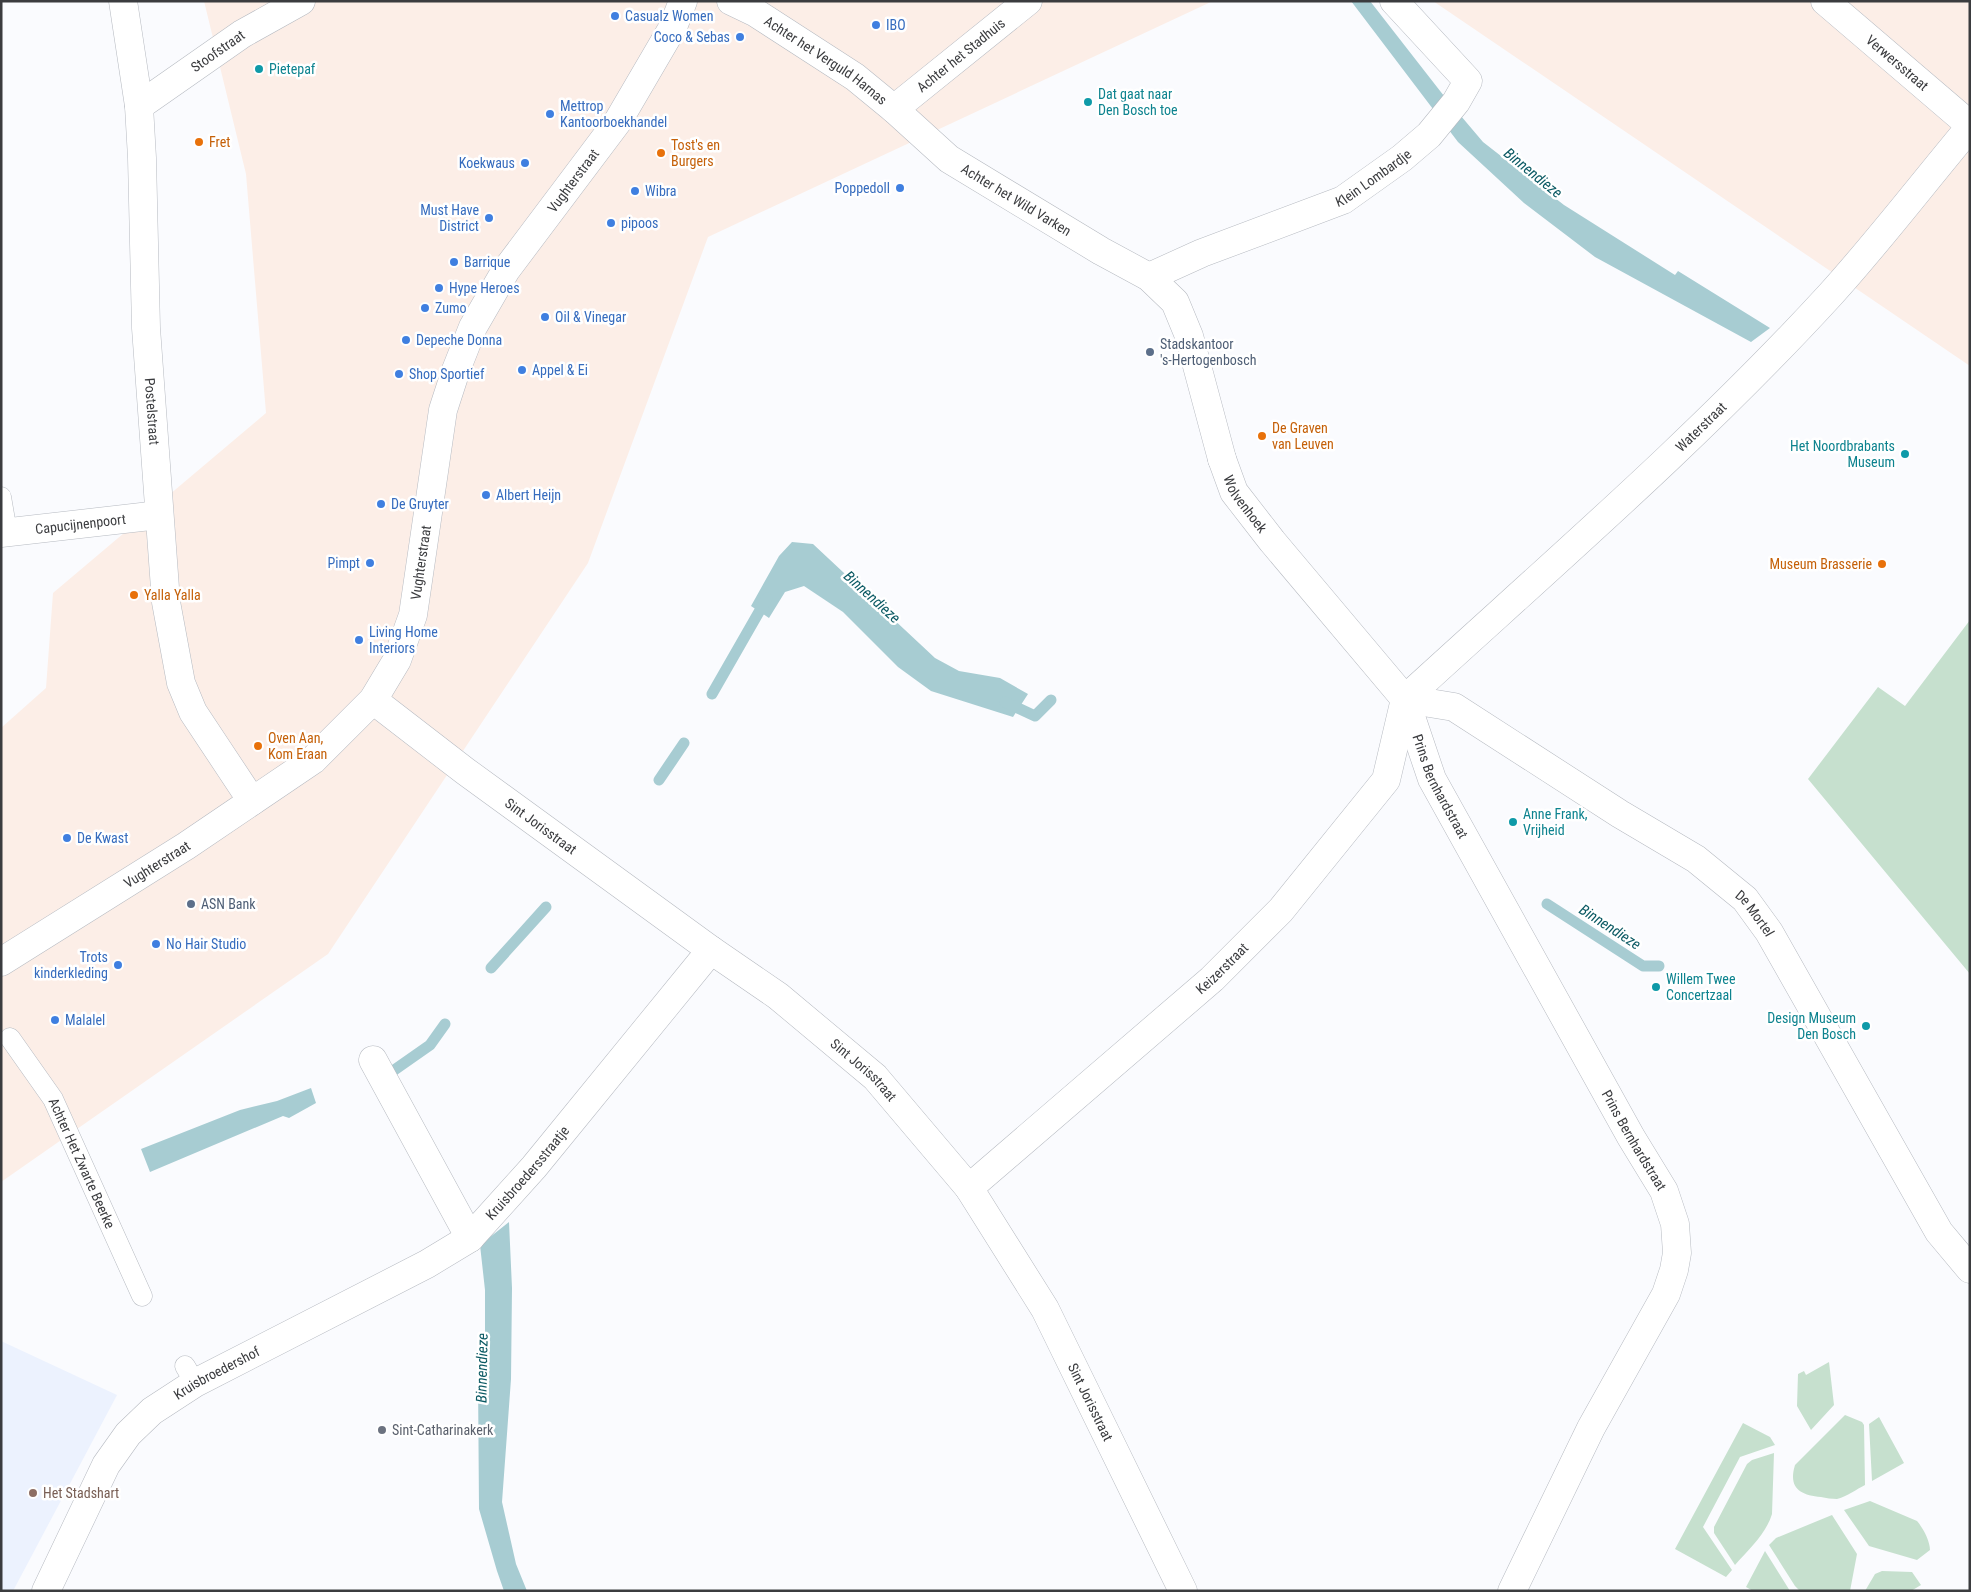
<svg xmlns="http://www.w3.org/2000/svg" width="1971" height="1592" font-family="'Roboto Condensed',sans-serif">
<rect width="100%" height="100%" fill="#fafbfe"/>
<path fill="#fceee7" d="M204,1H1213L708,237L588,563L328,954L1,1182V728L46,688L53,593L266,413L246,174Z
M1433,1H1970V366Z"/>
<path fill="#ecf2fe" d="M1,1341L117,1395L13,1591H1Z"/>
<path fill="#c6e0ce" d="M1970,620V974L1808,779L1878,687L1905,706Z
M1829,1362L1834,1405L1811,1430L1797,1406L1798,1374L1804,1371L1806,1375Z
M1845,1415L1862,1422L1864,1425L1865,1485C1857,1489 1846,1497 1837,1499C1832,1499 1826,1498 1821,1497C1800,1495 1788,1488 1795,1465Z
M1879,1417L1904,1463L1872,1481L1869,1424Z
M1743,1423L1770,1437L1775,1445L1740,1457L1703,1527L1732,1570L1726,1577L1675,1549Z
M1774,1453L1772,1514C1766,1534 1749,1549 1735,1565L1714,1533V1527L1747,1464L1752,1460Z
M1870,1501L1917,1521C1923,1528 1930,1541 1930,1550L1917,1560L1869,1546L1844,1510Z
M1832,1515L1857,1554L1850,1591H1800L1795,1586L1769,1545L1776,1538Z
M1765,1551L1790,1591H1753L1746,1587Z
M1882,1571L1912,1572L1921,1585L1911,1591H1865L1875,1574Z"/>
<path fill="#a7ccd2" d="M1351,1H1370L1444,96L1483,142L1564,205L1675,275L1678,271L1770,328L1751,342L1595,257L1524,203L1458,142Z
M792,542L813,544L935,658L959,671L1000,678L1028,694L1013,717L931,691L898,667L843,612L804,586L785,592L769,618L751,606L779,556Z
M311,1088L316,1103L289,1118L283,1116L150,1172L141,1149L240,1110L277,1101Z
M509,1222L512,1288L511,1379L502,1502L516,1564L527,1591H504L497,1571L479,1509L478,1377L485,1348V1290L480,1245Z"/>
<g fill="none" stroke-linecap="round" stroke-linejoin="round">
<path stroke="#a7ccd2" stroke-width="11" d="M712,694L767,598
M1005,702L1035,716L1051,700
M659,780L684,743
M1547,904L1643,966H1659
M491,968L546,907
M390,1073L430,1045L445,1024"/>
<defs>
<g id="service">
<path d="M1,497L7,532"/>
<path id="s1" d="M10,1038L53,1099L142,1296"/>
<path d="M185,1366L195,1383"/>
</g>
<g id="pedestrian">
<path id="s2" d="M731,1L756,13L855,77L894,109L949,159L1101,251L1149,277L1175,302L1189,336L1222,459"/>
<path id="s3" d="M1825,1L1970,125"/>
<path id="s4" d="M894,109L1028,1"/>
<path id="s5" d="M1149,277L1202,253L1343,200L1402,158L1429,135L1456,102L1468,81L1394,1"/>
</g>
<g id="minor">
<path id="s6" d="M123,1L139,106L142,158L146,328L166,602L181,683L193,712L252,801"/>
<path id="s7" d="M139,106L242,34L301,1"/>
<path id="s8" d="M1222,459L1234,492L1272,541L1405,699L1432,779L1631,1137L1664,1191L1675,1224L1677,1253L1674,1270L1666,1294L1591,1428L1512,1591"/>
<path id="s9" d="M1,533L159,515"/>
<path id="s10" d="M1405,699L1454,707L1620,814L1696,859L1745,899L1769,932L1939,1232L1970,1269"/>
<path id="s11" d="M1405,699C1549,567 1698,439 1830,295C1879,241 1923,183 1970,127"/>
<path id="s12" d="M373,700L465,771L711,950L778,996L875,1077L969,1188L1045,1309L1183,1591"/>
<path id="s13" d="M1,962L186,846L313,760L373,700L397,660L413,615L443,410L456,370L473,327L506,270L618,121L673,27L683,1"/>
<path d="M373,1060L470,1238"/>
<path id="s14" d="M969,1188L1212,979L1281,910L1386,780L1405,699"/>
<path id="s15" d="M46,1591L106,1465L128,1434L152,1411L195,1383L427,1264L470,1238L534,1167L711,950"/>
</g>
</defs>
<use href="#service" stroke="#b6bac1" stroke-width="21"/>
<use href="#pedestrian" stroke="#b6bac1" stroke-width="29"/>
<use href="#minor" stroke="#b6bac1" stroke-width="29"/>
<use href="#service" stroke="#fff" stroke-width="20"/>
<use href="#pedestrian" stroke="#fff" stroke-width="28"/>
<use href="#minor" stroke="#fff" stroke-width="28"/>
</g>
<g fill="#3f7fe0" stroke="#fff" stroke-width="2">
<circle cx="615" cy="16" r="5"/>
<circle cx="876" cy="25" r="5"/>
<circle cx="740" cy="37" r="5"/>
<circle cx="550" cy="114" r="5"/>
<circle cx="525" cy="163" r="5"/>
<circle cx="900" cy="188" r="5"/>
<circle cx="635" cy="191" r="5"/>
<circle cx="489" cy="218" r="5"/>
<circle cx="611" cy="223" r="5"/>
<circle cx="454" cy="262" r="5"/>
<circle cx="439" cy="288" r="5"/>
<circle cx="425" cy="308" r="5"/>
<circle cx="545" cy="317" r="5"/>
<circle cx="406" cy="340" r="5"/>
<circle cx="522" cy="370" r="5"/>
<circle cx="399" cy="374" r="5"/>
<circle cx="486" cy="495" r="5"/>
<circle cx="381" cy="504" r="5"/>
<circle cx="370" cy="563" r="5"/>
<circle cx="359" cy="640" r="5"/>
<circle cx="67" cy="838" r="5"/>
<circle cx="156" cy="944" r="5"/>
<circle cx="118" cy="965" r="5"/>
<circle cx="55" cy="1020" r="5"/>
</g>
<g fill="#0f9aa8" stroke="#fff" stroke-width="2">
<circle cx="259" cy="69" r="5"/>
<circle cx="1088" cy="102" r="5"/>
<circle cx="1905" cy="454" r="5"/>
<circle cx="1513" cy="822" r="5"/>
<circle cx="1656" cy="987" r="5"/>
<circle cx="1866" cy="1026" r="5"/>
</g>
<g fill="#e8710a" stroke="#fff" stroke-width="2">
<circle cx="199" cy="142" r="5"/>
<circle cx="661" cy="153" r="5"/>
<circle cx="1262" cy="436" r="5"/>
<circle cx="1882" cy="564" r="5"/>
<circle cx="134" cy="595" r="5"/>
<circle cx="258" cy="746" r="5"/>
</g>
<g fill="#5c6f8a" stroke="#fff" stroke-width="2">
<circle cx="1150" cy="352" r="5"/>
<circle cx="191" cy="904" r="5"/>
</g>
<circle fill="#6b7280" stroke="#fff" stroke-width="2" cx="382" cy="1430" r="5"/>
<circle fill="#8d6e63" stroke="#fff" stroke-width="2" cx="33" cy="1493" r="5"/>
<g text-anchor="middle" stroke-width="5" stroke-linejoin="round" paint-order="stroke">
<g font-size="14" fill="#366cbe" stroke="#fff" text-anchor="start">
<text x="625" y="21">Casualz Women</text>
<text x="886" y="30">IBO</text>
<text x="730" y="42" text-anchor="end">Coco &amp; Sebas</text>
<text x="560" y="111">Mettrop<tspan x="560" dy="16">Kantoorboekhandel</tspan></text>
<text x="515" y="168" text-anchor="end">Koekwaus</text>
<text x="890" y="193" text-anchor="end">Poppedoll</text>
<text x="645" y="196">Wibra</text>
<text x="479" y="215" text-anchor="end">Must Have<tspan x="479" dy="16">District</tspan></text>
<text x="621" y="228">pipoos</text>
<text x="464" y="267">Barrique</text>
<text x="449" y="293">Hype Heroes</text>
<text x="435" y="313">Zumo</text>
<text x="555" y="322">Oil &amp; Vinegar</text>
<text x="416" y="345">Depeche Donna</text>
<text x="532" y="375">Appel &amp; Ei</text>
<text x="409" y="379">Shop Sportief</text>
<text x="496" y="500">Albert Heijn</text>
<text x="391" y="509">De Gruyter</text>
<text x="360" y="568" text-anchor="end">Pimpt</text>
<text x="369" y="637">Living Home<tspan x="369" dy="16">Interiors</tspan></text>
<text x="77" y="843">De Kwast</text>
<text x="166" y="949">No Hair Studio</text>
<text x="108" y="962" text-anchor="end">Trots<tspan x="108" dy="16">kinderkleding</tspan></text>
<text x="65" y="1025">Malalel</text>
</g>
<g font-size="14" fill="#3b3c3f" stroke="#fff">
<text dy="5" stroke="none"><textPath href="#s7" startOffset="96">Stoofstraat</textPath></text>
<text dy="5" stroke="none"><textPath href="#s4" startOffset="86">Achter het Stadhuis</textPath></text>
<text dy="5" stroke="none"><textPath href="#s2" startOffset="112">Achter het Verguld Harnas</textPath></text>
<text dy="5" stroke="none"><textPath href="#s3" startOffset="95">Verwersstraat</textPath></text>
<text dy="5" stroke="none"><textPath href="#s5" startOffset="246">Klein Lombardje</textPath></text>
<text dy="5" stroke="none"><textPath href="#s13" startOffset="1024">Vughterstraat</textPath></text>
<text dy="5" stroke="none"><textPath href="#s2" startOffset="349">Achter het Wild Varken</textPath></text>
<text dy="5" stroke="none"><textPath href="#s6" startOffset="412">Postelstraat</textPath></text>
<text dy="5" stroke="none"><textPath href="#s11" startOffset="402">Waterstraat</textPath></text>
<text dy="5" stroke="none"><textPath href="#s8" startOffset="51">Wolvenhoek</textPath></text>
<text dy="5" stroke="none"><textPath href="#s9" startOffset="80">Capucijnenpoort</textPath></text>
<text dy="5" stroke="none"><textPath href="#s13" startOffset="604">Vughterstraat</textPath></text>
<text dy="5" stroke="none"><textPath href="#s8" startOffset="398">Prins Bernhardstraat</textPath></text>
<text dy="5" stroke="none"><textPath href="#s12" startOffset="210">Sint Jorisstraat</textPath></text>
<text dy="5" stroke="none"><textPath href="#s13" startOffset="184">Vughterstraat</textPath></text>
<text dy="5" stroke="none"><textPath href="#s10" startOffset="416">De Mortel</textPath></text>
<text dy="5" stroke="none"><textPath href="#s14" startOffset="335">Keizerstraat</textPath></text>
<text dy="5" stroke="none"><textPath href="#s12" startOffset="615">Sint Jorisstraat</textPath></text>
<text dy="5" stroke="none"><textPath href="#s8" startOffset="802">Prins Bernhardstraat</textPath></text>
<text dy="5" stroke="none"><textPath href="#s1" startOffset="145">Achter Het Zwarte Beerke</textPath></text>
<text dy="5" stroke="none"><textPath href="#s15" startOffset="660">Kruisbroedersstraatje</textPath></text>
<text dy="5" stroke="none"><textPath href="#s15" startOffset="286">Kruisbroedershof</textPath></text>
<text dy="5" stroke="none"><textPath href="#s12" startOffset="1020">Sint Jorisstraat</textPath></text>
</g>
<g font-size="14" fill="#0d838f" stroke="#fff" text-anchor="start">
<text x="269" y="74">Pietepaf</text>
<text x="1098" y="99">Dat gaat naar<tspan x="1098" dy="16">Den Bosch toe</tspan></text>
<text x="1895" y="451" text-anchor="end">Het Noordbrabants<tspan x="1895" dy="16">Museum</tspan></text>
<text x="1523" y="819">Anne Frank,<tspan x="1523" dy="16">Vrijheid</tspan></text>
<text x="1666" y="984">Willem Twee<tspan x="1666" dy="16">Concertzaal</tspan></text>
<text x="1856" y="1023" text-anchor="end">Design Museum<tspan x="1856" dy="16">Den Bosch</tspan></text>
</g>
<g font-size="14" fill="#c56008" stroke="#fff" text-anchor="start">
<text x="209" y="147">Fret</text>
<text x="671" y="150">Tost's en<tspan x="671" dy="16">Burgers</tspan></text>
<text x="1272" y="433">De Graven<tspan x="1272" dy="16">van Leuven</tspan></text>
<text x="1872" y="569" text-anchor="end">Museum Brasserie</text>
<text x="144" y="600">Yalla Yalla</text>
<text x="268" y="743">Oven Aan,<tspan x="268" dy="16">Kom Eraan</tspan></text>
</g>
<g font-size="14" fill="#4e5e75" stroke="#fff" text-anchor="start">
<text x="1160" y="349">Stadskantoor<tspan x="1160" dy="16">'s-Hertogenbosch</tspan></text>
<text x="201" y="909">ASN Bank</text>
</g>
<g font-size="14" fill="#5b616d" stroke="#fff" text-anchor="start">
<text x="392" y="1435">Sint-Catharinakerk</text>
</g>
<g font-size="14" fill="#785e54" stroke="#fff" text-anchor="start">
<text x="43" y="1498">Het Stadshart</text>
</g>
<g font-size="15" font-style="italic" fill="#0a5963" stroke="#fff">
<text transform="translate(1533 173) rotate(39)" y="5">Binnendieze</text>
<text transform="translate(872 597) rotate(42)" y="5">Binnendieze</text>
<text transform="translate(1610 927) rotate(33)" y="5">Binnendieze</text>
<text transform="translate(482 1368) rotate(-89)" y="5">Binnendieze</text>
</g>
</g>
<rect width="1971" height="1592" fill="none" stroke="#3b3c3f" stroke-width="5"/>
</svg>
